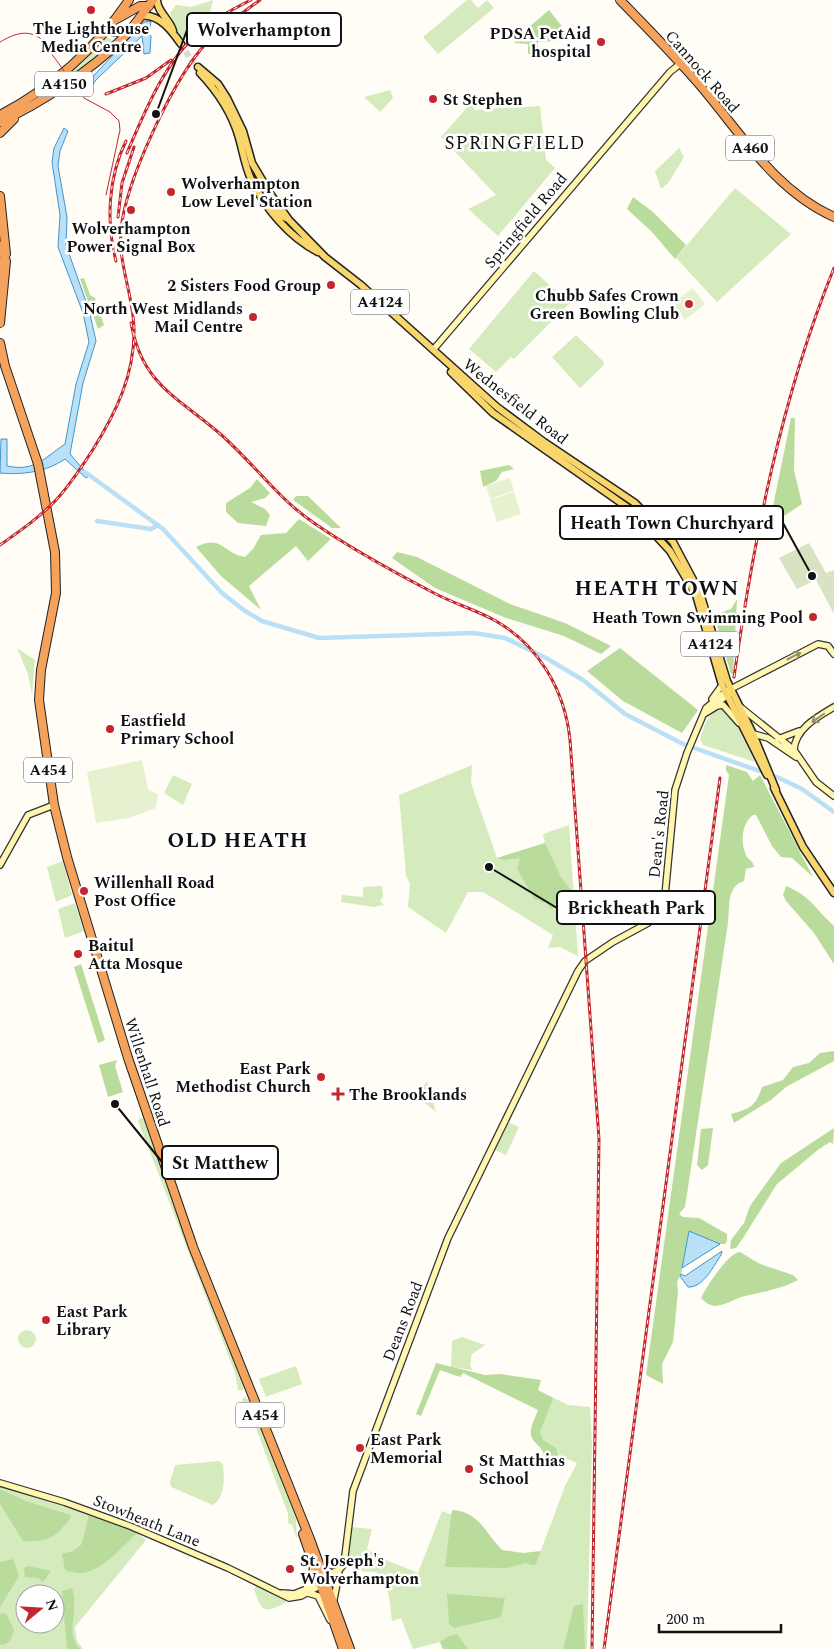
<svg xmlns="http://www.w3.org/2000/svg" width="834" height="1649" font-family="Spectral,serif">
<rect width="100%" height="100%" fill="#fffdf5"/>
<path fill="#d5ebbd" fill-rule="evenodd" d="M213,0L209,17L182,40L170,13L176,5L191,7Z
M467,0H471L478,8L487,0L494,8L438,54L423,37Z
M106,37L113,40L114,44L71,76L68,72Z
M390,90L393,98L380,112L364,97Z
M471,103L475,110L540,106L546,160L555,168L498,236L468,209L496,195L441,137Z
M679,148L684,157L669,182L661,189L655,171Z
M735,188L791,234L717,302L676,258Z
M534,271L570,303L514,359L511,357L496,372L469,349Z
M576,335L604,362L603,366L580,388L552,357Z
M17,648L35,660L32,695L28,674Z
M724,708L733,718L755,762L703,745L700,739C705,724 707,712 724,708Z
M472,765L471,783L497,858L545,843L543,834L569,825L578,956L560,947L548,948L553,935L483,892H468L446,933L408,907L410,884L406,875L399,795Z
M173,775L192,784L183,805L164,793Z
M63,861L72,895L56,902L47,867Z
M382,886L383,897L380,901L384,905L374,907L341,902L342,895L363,897V887Z
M75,903L84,931L65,938L58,909Z
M427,1081L436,1112L417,1097Z
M140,1118H144L185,1232L245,1385L242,1391L238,1390L235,1373L138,1121Z
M508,1122L519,1127L506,1155L495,1150Z
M18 1339a9 9 0 1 1 18 0a9 9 0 1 1-18 0Z
M462,1337L485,1345L472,1354L470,1364L472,1370L451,1367L452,1341Z
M296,1366L302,1384L266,1397L259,1379Z
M548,1395L568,1405L590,1407L592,1444L587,1649H443L440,1642L413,1649L401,1618L392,1621C390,1602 390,1586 376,1572L357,1571V1561L347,1560L351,1527L372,1529L367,1549L378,1557L418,1573L442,1511L474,1523L479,1546L535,1566L565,1486L577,1463L542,1448L535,1430Z
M243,1397L250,1400L296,1518L297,1539L292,1525L288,1523V1514L254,1423L242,1400Z
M219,1461L223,1464C224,1477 226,1496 213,1505L171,1487L170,1482L175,1465Z
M0,1485L89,1514L137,1533L146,1540L75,1627L77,1641L83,1649H0ZM25,1594H55V1624H25Z
M257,1585L285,1599V1603C263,1614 262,1612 254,1589Z"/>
<path fill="#b9dc9c" d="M549,10L568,34L567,40L538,42V54H528V44L515,43V39Z
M633,197L653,212L686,245L675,259L652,232L627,209Z
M84,278L90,295L95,298L104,325L98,329L80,279Z
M791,418H795L794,470L802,504L769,526Z
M509,465L514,469L502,472L496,481L483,487L480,471Z
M257,479L270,493L265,498L251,502L265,509L270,515L266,526L238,523L226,512V503L250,488Z
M296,496H308L341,528H332L293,500Z
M299,519L331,539L308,561L296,546L249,586L261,610L221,576L196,547C222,534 222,553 245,557L253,549L261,535L286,533Z
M397,552L417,557L510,604L565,623L611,646L601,654L564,636L506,618L435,588L392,558Z
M737,599L733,674H731L714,615L731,609Z
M620,648L698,710L682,733L623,701L587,671Z
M726,765L747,772L753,781L760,775L813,877L792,858L781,857L772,846L756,815H753C741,824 740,844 747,857C750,861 753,861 754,867L746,869L744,881C726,887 730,907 728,923L685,1207L679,1214L683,1217L699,1218L727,1234V1241L725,1244H720L689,1232L681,1274L677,1282L678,1292L673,1342L662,1364L663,1384L646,1375L729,775L726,770Z
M545,843L561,877L575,895L576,907L563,906L551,909L546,902L542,903L540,900H535L517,869L520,858L504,860L497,858Z
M786,886C812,897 815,909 834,926V964L814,933L786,901L783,895Z
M81,964L105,1040L98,1043L74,967Z
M834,1051V1061L786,1087L771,1100L734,1123L731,1114C750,1109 756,1106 762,1087L783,1080L793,1067L809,1063L820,1053Z
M117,1060L115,1066L123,1092L108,1097L99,1065Z
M713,1128L708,1165L702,1170L697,1165L701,1129Z
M834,1128L833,1144L830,1142L819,1149L777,1184L743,1238L736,1248L730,1249L731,1240L744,1223L750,1206L781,1163Z
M740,1252L760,1264L793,1275L798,1280C779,1290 761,1292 741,1297C733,1300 723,1306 714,1306C709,1305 705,1302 701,1298C706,1287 728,1253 740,1252Z
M436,1363L485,1375L500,1374L541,1380L538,1390L553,1398L540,1432L543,1440L556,1448L559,1460L544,1455C542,1447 535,1444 532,1438C528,1429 535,1419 538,1410L463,1373L460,1377L440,1370L421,1416L416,1414Z
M0,1489L26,1501L71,1515L70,1519C56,1536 48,1543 23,1541L0,1504Z
M452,1510C479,1511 486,1534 502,1550L523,1553L541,1551L535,1566L525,1563L508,1568L445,1567Z
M89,1514L137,1533C123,1546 101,1573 80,1573C75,1573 69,1571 65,1570L62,1554L73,1551L82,1544Z
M13,1559L19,1576L0,1607V1562Z
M28,1566L51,1571L43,1582L38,1578L25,1577L24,1568Z
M72,1588C80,1611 64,1632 80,1649H67L62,1591Z
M447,1594L505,1598L501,1617L454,1628L449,1624Z
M583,1604L585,1649H563L574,1606Z
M6,1613L14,1630C12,1638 10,1645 0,1645V1614Z
M457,1634L468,1649H443L440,1642L449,1636Z"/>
<path fill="#d9e3c4" d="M809,543L826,573L834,570V614L816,580L797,589L779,558Z"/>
<path fill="#e6f2cf" d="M693,288L705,304L685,320L673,303Z
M510,478L514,491L490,499L486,486Z
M514,492L521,514L497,522L490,500Z
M142,760L148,789L158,794L156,808L129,818L96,823L87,772Z"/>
<path fill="#b9e0f7" stroke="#3f96cf" d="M151,21L150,29L147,32L151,36L150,53L144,54L142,36L96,80L89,90L83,87L144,22Z
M64,128L68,131L60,151L58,166L67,217L66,245L89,310L96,341L83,383L70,454L89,476L86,478L65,459C46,472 23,475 0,473L1,439H7V466C35,472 44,458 65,444L76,384L89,342L83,313L58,247L60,215L52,162L54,148Z
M689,1231L720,1244L682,1268Z
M722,1251L721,1255C713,1267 703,1288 688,1287L680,1276L681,1274L685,1276Z"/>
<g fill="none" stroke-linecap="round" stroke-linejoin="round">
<path stroke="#b9e0f7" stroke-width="4.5" d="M85,472L163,529L222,593L245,611L262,621L319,638L474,633L505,638L546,658L583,680L625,714L683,744L779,778L802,789L834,812
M97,521L151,529L158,525"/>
<path stroke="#dbdad3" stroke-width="6" stroke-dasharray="6 3" stroke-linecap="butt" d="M181,44L197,69"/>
<defs>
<path id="secondary" d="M433,350L670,72L680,64
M712,699L722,685
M713,706L729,694
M739,706L794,750L816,782L834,796
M704,714L717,706L723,705L739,723
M750,733L768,738L796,757
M778,739L799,731
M794,750C795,729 817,717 834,707
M0,865L28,815L54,805
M0,1483L64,1502L130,1526L228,1568L289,1598L301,1596L332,1579L344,1564L353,1491L448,1238L578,971L585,961L613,942L648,923L664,906L675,790L687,753L706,708L725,692L818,644L828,646L834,654
M320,1566L331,1573L339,1570
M306,1589L311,1581L313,1566
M282,1593L294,1594L314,1586
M308,1593L318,1596L330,1620
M334,1599L339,1574"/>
<path id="primary" d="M157,0C157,12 170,19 173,31
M141,16C159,13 172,31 181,44
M198,67L218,84L227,98L243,131L252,163L271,195L289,220L325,257L361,285L497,407L544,442L635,503L673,542L700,593L727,681L753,734L776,790
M200,73C218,92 232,113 239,138C243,152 245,166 251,179C265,208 289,237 318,252
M267,196L279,215L288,219
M451,372L493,413L634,512L670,551L696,595L722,685L767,775
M774,788L803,847L834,893"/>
<path id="highway" d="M620,0C647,28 674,55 699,84C740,132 774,190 834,217
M115,20L140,6H149
M110,25L114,32L128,31
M0,115C51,88 97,48 129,0
M0,122C39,104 92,70 122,39C133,28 143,13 153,0
M0,133L14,119
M0,196L6,254
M0,246L6,261L0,323
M0,262V277
M0,343L5,366L38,464L55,552L56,593L41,670L39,700L54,805L67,857L128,1058L193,1247L310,1539L350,1649
M303,1534L343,1649"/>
</defs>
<use href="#secondary" stroke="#333" stroke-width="8"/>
<use href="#primary" stroke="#222" stroke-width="9"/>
<use href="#highway" stroke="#222" stroke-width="10"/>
<use href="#secondary" stroke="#fff6b0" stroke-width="5.5"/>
<use href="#primary" stroke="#f9d66b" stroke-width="6"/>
<use href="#highway" stroke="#f5a25d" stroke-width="8"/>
<path stroke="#c4262e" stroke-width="1" d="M0,42C14,34 26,29 40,38L84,98L110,112L119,121L120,130L106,195"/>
<defs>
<path id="rail" d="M106,94L146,78L171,60
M127,153C145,111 165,61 201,30C216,18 233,9 251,0
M118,217L122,183L134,147
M116,261C106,223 108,177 126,141
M131,323C142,384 176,396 218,432C252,461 277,498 314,523C351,549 392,571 432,592C452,603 474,609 494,620C538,644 565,690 570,740L599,1139L592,1649
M0,545C20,531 40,517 56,500C70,485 81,468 92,451C116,413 135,374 134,328C133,294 118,264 121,230C125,183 171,85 202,48C218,29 240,15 260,0
M734,677C754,539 781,398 834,268
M604,1649L720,778"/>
</defs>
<use href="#rail" stroke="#c4262e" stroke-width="3"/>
<use href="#rail" stroke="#fff" stroke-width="1" stroke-dasharray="4" stroke-linecap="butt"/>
</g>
<defs><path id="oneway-shaft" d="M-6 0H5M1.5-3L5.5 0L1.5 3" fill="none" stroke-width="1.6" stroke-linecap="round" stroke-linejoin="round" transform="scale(1.25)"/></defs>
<g stroke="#948f68">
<use href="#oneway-shaft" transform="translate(794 656) rotate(-27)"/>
<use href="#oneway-shaft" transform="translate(818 718) rotate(145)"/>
</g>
<g fill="#c4262e" stroke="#fff" stroke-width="2">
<circle cx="91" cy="10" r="5"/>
<circle cx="601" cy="42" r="5"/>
<circle cx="433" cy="99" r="5"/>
<circle cx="171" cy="192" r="5"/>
<circle cx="131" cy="210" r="5"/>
<circle cx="331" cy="285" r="5"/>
<circle cx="689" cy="304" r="5"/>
<circle cx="253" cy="317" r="5"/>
<circle cx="813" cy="617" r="5"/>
<circle cx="110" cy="729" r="5"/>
<circle cx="84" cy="891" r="5"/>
<circle cx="78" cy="954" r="5"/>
<circle cx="321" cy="1077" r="5"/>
<path d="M335.5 1086.5h5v5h5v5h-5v5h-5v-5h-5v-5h5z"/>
<circle cx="46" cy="1320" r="5"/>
<circle cx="360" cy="1448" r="5"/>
<circle cx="469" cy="1469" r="5"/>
<circle cx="290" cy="1569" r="5"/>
</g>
<g text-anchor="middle" stroke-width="5" stroke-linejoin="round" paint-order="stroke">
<g fill="#fff" stroke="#585858" stroke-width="1">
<rect x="35" y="71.5" width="58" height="25" rx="4"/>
<rect x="726" y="135.5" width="48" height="25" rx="4"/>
<rect x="351" y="289.5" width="58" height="25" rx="4"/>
<rect x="681" y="631.5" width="58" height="25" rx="4"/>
<rect x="24" y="757.5" width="48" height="25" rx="4"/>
<rect x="236" y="1402.5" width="48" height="25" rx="4"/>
</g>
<g font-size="15" font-weight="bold" fill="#111">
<text x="64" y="89">A4150</text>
<text x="750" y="153">A460</text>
<text x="380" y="307">A4124</text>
<text x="710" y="649">A4124</text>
<text x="48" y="775">A454</text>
<text x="260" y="1420">A454</text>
</g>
<g font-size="16" font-weight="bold" fill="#111" stroke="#fff" text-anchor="start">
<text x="91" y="34" text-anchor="middle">The Lighthouse<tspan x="91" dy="18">Media Centre</tspan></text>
<text x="591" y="39" text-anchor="end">PDSA PetAid<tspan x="591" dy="18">hospital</tspan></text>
<text x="443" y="105">St Stephen</text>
<text x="181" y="189">Wolverhampton<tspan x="181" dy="18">Low Level Station</tspan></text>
<text x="131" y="234" text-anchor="middle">Wolverhampton<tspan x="131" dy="18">Power Signal Box</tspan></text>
<text x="321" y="291" text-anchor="end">2 Sisters Food Group</text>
<text x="679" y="301" text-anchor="end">Chubb Safes Crown<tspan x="679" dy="18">Green Bowling Club</tspan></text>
<text x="243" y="314" text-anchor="end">North West Midlands<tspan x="243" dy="18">Mail Centre</tspan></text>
<text x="803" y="623" text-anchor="end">Heath Town Swimming Pool</text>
<text x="120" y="726">Eastfield<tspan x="120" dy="18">Primary School</tspan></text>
<text x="94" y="888">Willenhall Road<tspan x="94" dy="18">Post Office</tspan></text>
<text x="88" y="951">Baitul<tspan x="88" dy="18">Atta Mosque</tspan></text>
<text x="311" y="1074" text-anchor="end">East Park<tspan x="311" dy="18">Methodist Church</tspan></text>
<text x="349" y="1100">The Brooklands</text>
<text x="56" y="1317">East Park<tspan x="56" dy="18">Library</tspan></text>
<text x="370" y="1445">East Park<tspan x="370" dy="18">Memorial</tspan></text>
<text x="479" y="1466">St Matthias<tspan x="479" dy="18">School</tspan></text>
<text x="300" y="1566">St. Joseph's<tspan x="300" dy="18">Wolverhampton</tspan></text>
</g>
<g font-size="16" fill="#111" stroke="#fff">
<text transform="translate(703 71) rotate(49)" y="6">Cannock Road</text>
<text transform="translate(525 220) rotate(-50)" y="6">Springfield Road</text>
<text transform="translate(516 401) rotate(38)" y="6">Wednesfield Road</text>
<text transform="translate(658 834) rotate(-84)" y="6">Dean's Road</text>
<text transform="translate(148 1072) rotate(72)" y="6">Willenhall Road</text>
<text transform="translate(402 1321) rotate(-69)" y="6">Deans Road</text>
<text transform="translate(147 1520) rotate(22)" y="6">Stowheath Lane</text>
</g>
<g font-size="19" letter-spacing="1" fill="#111" stroke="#fff">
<text x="515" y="149">SPRINGFIELD</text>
</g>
<g font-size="21" font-weight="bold" letter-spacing="1" fill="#111" stroke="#fff">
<text x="657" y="595">HEATH TOWN</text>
<text x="238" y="847">OLD HEATH</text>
</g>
</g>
<path fill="none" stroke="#111" stroke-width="2" d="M156 114L187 30M812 576L783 523M489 867L557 908M115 1104L162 1162"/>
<g fill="#111" stroke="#fff" stroke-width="2">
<circle cx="156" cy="114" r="5"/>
<circle cx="812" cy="576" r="5"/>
<circle cx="489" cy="867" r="5"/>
<circle cx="115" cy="1104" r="5"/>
</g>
<g fill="#fff" stroke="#111" stroke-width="2">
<rect x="187" y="13" width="154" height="33" rx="5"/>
<rect x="560" y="506" width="223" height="33" rx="5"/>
<rect x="557" y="891" width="158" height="33" rx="5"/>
<rect x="162" y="1146" width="116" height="33" rx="5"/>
</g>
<g font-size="18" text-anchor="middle" font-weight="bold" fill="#111">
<text x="264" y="36">Wolverhampton</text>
<text x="672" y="529">Heath Town Churchyard</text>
<text x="636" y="914">Brickheath Park</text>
<text x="220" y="1169">St Matthew</text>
</g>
<g transform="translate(40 1609) rotate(72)"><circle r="24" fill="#ffffff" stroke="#a0a0a0"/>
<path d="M0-4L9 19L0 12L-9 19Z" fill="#c4262e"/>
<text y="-8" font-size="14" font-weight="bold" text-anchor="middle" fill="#111111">N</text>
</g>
<path d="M659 1624v8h122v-8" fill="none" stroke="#111111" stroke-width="2.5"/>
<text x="666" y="1624" font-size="15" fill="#111111" stroke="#ffffff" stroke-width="4" paint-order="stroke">200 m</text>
</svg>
